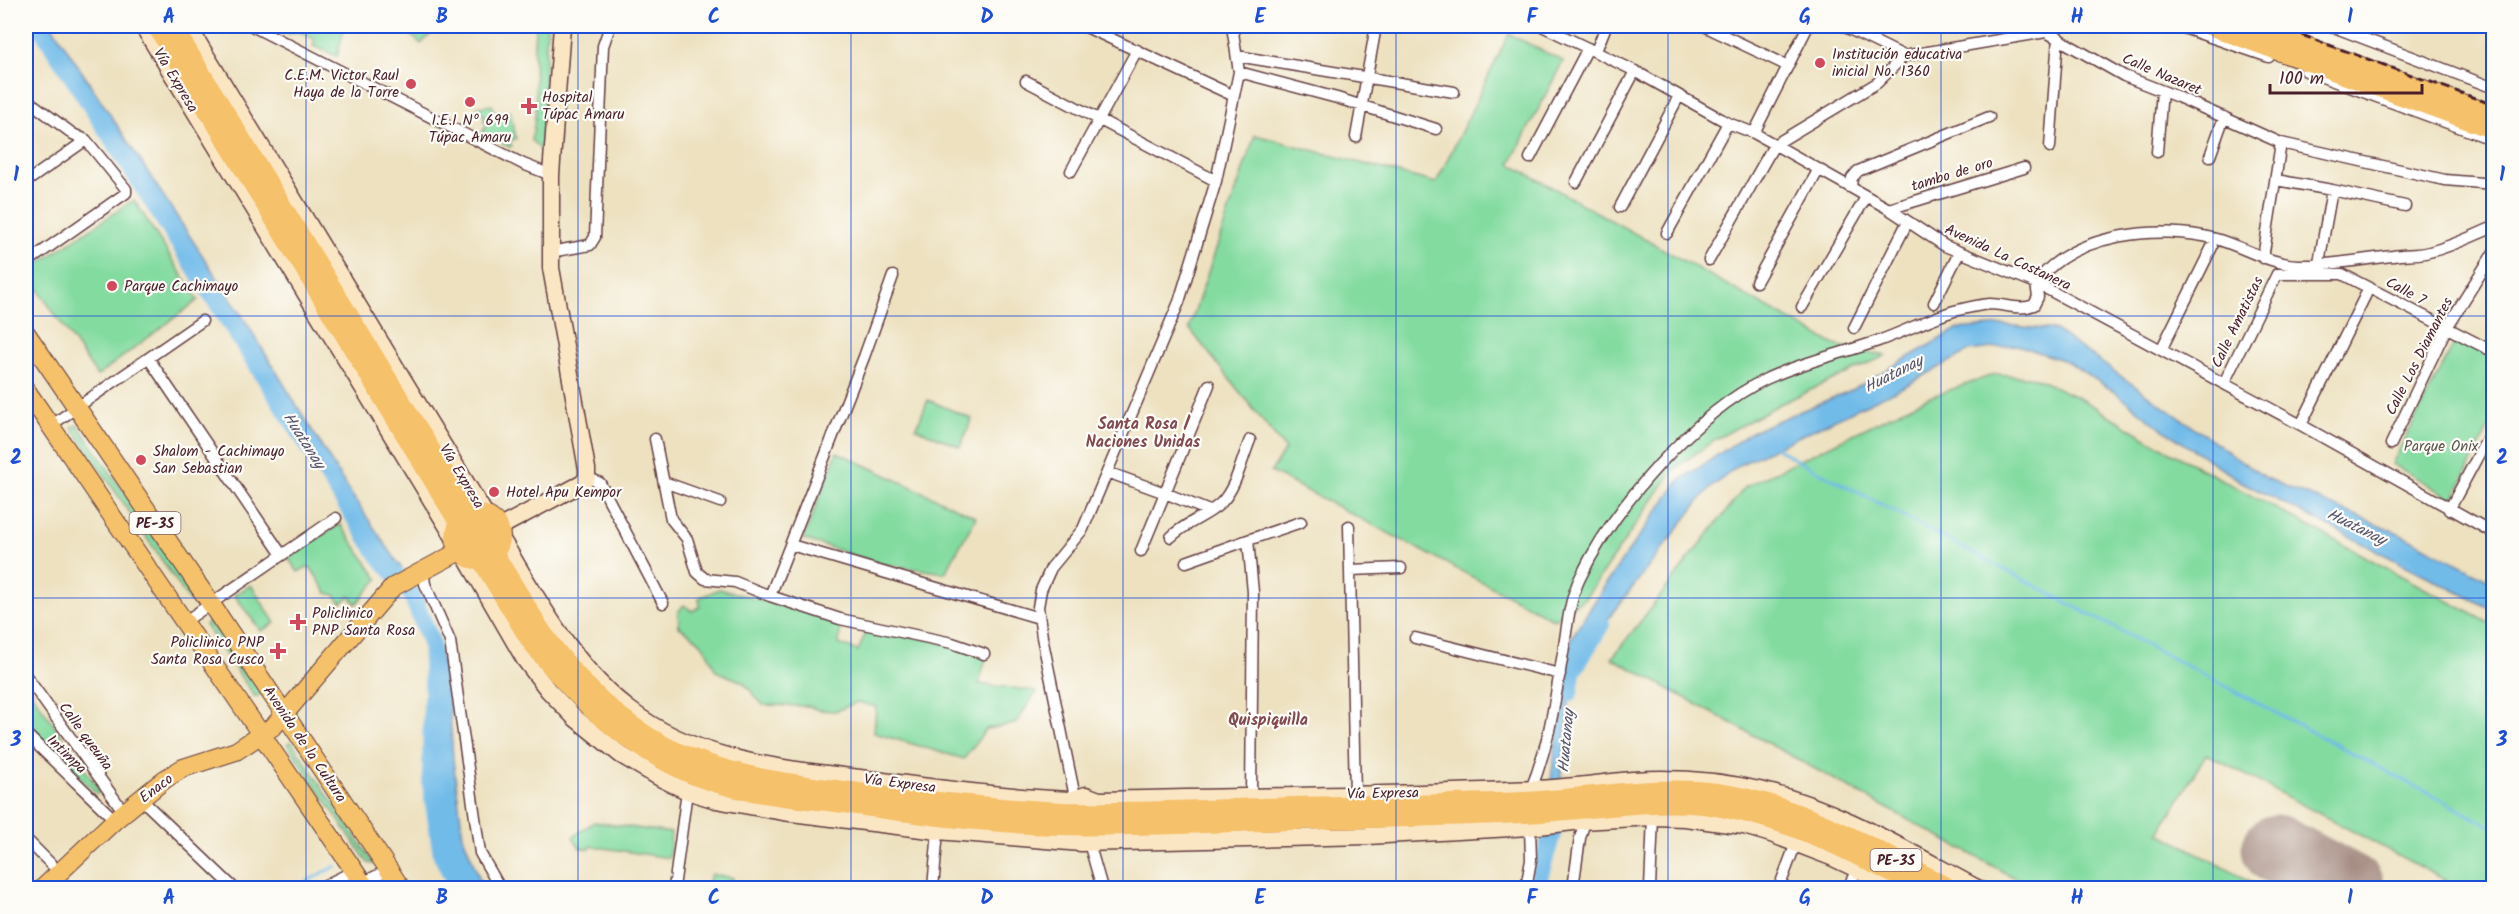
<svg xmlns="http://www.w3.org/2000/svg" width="2519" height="914" font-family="Kalam,sans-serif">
<rect width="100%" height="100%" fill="#fdfcf7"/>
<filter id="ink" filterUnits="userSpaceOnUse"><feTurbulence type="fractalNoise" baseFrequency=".0167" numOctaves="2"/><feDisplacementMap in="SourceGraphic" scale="12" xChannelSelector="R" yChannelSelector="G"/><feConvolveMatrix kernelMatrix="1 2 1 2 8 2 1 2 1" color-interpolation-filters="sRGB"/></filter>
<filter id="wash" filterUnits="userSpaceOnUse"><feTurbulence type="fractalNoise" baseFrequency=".008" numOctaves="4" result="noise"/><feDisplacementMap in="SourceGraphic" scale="24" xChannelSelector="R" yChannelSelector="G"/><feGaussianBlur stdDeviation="1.35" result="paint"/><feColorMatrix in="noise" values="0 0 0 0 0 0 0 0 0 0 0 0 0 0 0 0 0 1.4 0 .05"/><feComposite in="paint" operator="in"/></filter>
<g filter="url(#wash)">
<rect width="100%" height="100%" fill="#ede1c0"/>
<path fill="#83dba0" stroke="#667d66" stroke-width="1.5" d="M272,26H345L337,56L313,46L315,39C305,36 299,28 289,34Z
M401,26H438L421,44Z
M536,26H547L542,151L531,140C542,102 529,63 536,26Z
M1509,34L1563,61L1510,164L1835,345L1885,356L1778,405L1716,439L1673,470L1586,597L1555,620L1271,472L1285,449L1189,328L1255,135L1436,183Z
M492,105L494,114L510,111L516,138L509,142L512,146L509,147L482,133L487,123L483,121L485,115L476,110L478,107Z
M134,200L198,300L97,376L26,272Z
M2457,338L2493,356V419L2453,499L2392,464Z
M1996,374L2036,378L2083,400L2170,452L2493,625V888H2460L2206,754L2159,833L2263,888H2033L1612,658L1745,487L1927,398Z
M928,400L972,419L960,447L916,428Z
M78,425L196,598L190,602L72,427Z
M837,452L976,517L945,573L882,564L803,539Z
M340,524L378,579L356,604L350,596L341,603L335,595L327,593L311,568L307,567L298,572L288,558Z
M251,585L275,623L261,631L234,595Z
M719,589L841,620L839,644L858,651L869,625L987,654L979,684L1037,691L1015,724L986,729L964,759L874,733L876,707L857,702L836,711L818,710L809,706L763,705L743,682L716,671C706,647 702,640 679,627L678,612L684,605L692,611L700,607L699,598Z
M210,621L261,694L255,697L205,625Z
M26,685L100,791L97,794L26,724Z
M291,741L374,864L368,863L287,744Z
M594,822L671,833L669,858L591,846L590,849L580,848L573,837Z
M711,874L733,878V888H707Z"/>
<path fill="#71bbe9" stroke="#5e6d8a" stroke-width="1.5" d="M40,26H52L246,322L349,491L424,601L448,682L453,759L463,836L483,888H458L442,855L431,784V642L411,593L380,557Z
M2003,325L2055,330L2266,478L2401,534L2493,582V610L2242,482L2159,427L2115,392L2068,362L2017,345L1969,351L1907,385L1739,465L1707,491L1588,645L1572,672L1561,782L1541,888H1530L1544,830L1570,640L1613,573L1679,481L1753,431L1854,389L1957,329Z"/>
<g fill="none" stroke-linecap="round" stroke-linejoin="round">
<path stroke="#71bbe9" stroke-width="3" d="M1774,446L1793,458L2494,828
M430,834L439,830
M294,888L336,866"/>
<path stroke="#71bbe9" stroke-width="18" d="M40,26L380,557L411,593L431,642L434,701
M1569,693L1572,672L1601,624
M432,698L431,784L442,855L458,888
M1536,888L1559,810"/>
<path stroke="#9c8076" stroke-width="69" d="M2276,849L2350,888"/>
</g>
</g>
<g filter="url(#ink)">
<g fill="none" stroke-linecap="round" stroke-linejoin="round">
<defs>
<path id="minor" d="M252,26L523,164L551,175
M1084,26L1234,96
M1542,26L1635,71L1728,123L1754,133L1889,209L1945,246L2036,283L2301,425L2494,533
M1704,26L1788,66
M1843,26L1904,56
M2178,26L2269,57
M2331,26L2494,88
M1596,51L1606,26
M1237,56L1454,92
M2306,71L2494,140
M1239,72L1337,98L1436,129
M1026,81L1216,181
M26,99L73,134L86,140L126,189V193L26,263
M1754,133L1808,26
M1356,137L1376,26
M2050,147L2058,37
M2157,152L2162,91
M2210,156L2224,117
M1530,158L1588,48
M1071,171L1137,50
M2276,180L2332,190L2405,206
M26,182L86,140
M1576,182L1635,71
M1851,187L1852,178L1858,171L1989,117
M1620,207L1679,96
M1889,209L2024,168
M1667,233L1728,123
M550,252L590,245L595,237L603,46L610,26
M2263,258L2281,143
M1709,260L1774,145L1877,83L1904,56L2046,32L2124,76L2178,97L2281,143L2445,180L2494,184
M2319,263L2332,190
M1756,282L1819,169
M1934,303L1959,253
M1802,307L1866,197
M1854,328L1907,223
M2161,350L2212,247
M149,359L282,555
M2224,383L2277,274H2342L2494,352
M2301,425L2369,288
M50,426L202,321
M655,439L671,519L687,539L697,572L705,579L735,582L770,596L864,357L893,276
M2391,444L2446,329L2494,252
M1107,472L1165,493L1209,385
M587,477L600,483L663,603
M664,482L720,502
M2449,510L2494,426
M1349,526L1355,794
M1171,537C1186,522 1206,517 1221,503C1236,488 1242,459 1250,440
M1248,540L1301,522
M791,545L1039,618
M1141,551L1165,493L1209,511
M1186,562L1248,540L1253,592L1251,796
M423,570L425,584L450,641L480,853L500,888
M1350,570L1401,568
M770,596L840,619L952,643L984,654
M184,622L336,518
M1415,638L1560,674
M26,676L124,812
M26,734L115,820
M1531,789C1549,745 1555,700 1563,653C1567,628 1569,601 1580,578C1614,507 1695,413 1766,379C1802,362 1841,354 1878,341C1904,332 1928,319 1954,311C1966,308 1978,305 1990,304C2005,304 2020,311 2034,305L2038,297L2036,283C2072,233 2160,224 2216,239C2244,247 2269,264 2298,265C2331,266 2362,259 2393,256C2404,254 2415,255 2425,253C2449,248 2472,236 2494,227
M1075,797L1042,637L1038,607L1041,590L1051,568L1083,529L1179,302L1216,181L1239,72L1232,26
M141,799L234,888
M26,839L59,872
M1089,843L1102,888
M319,888L354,871
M352,888L388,870
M674,888L687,791
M933,888L938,831
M1526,888L1531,860L1530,827
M1573,888L1580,838L1585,821
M1650,888L1653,817
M1779,888L1796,843
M1848,888L1857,869"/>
<path id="secondary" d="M143,26L455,539
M188,26L485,514
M500,527L583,483L587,477V469L551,268V175L562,26
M502,540C538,599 573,667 630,710C700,764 791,769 876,780C940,789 1005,797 1070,800L1086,795L1099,800C1244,796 1389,796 1534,789C1567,788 1600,783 1633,780C1676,777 1721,781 1764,791C1840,809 1909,852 1977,888
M465,556L525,660L548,690L575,718L621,755L662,779L687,791L716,800L783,812L938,831L1081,843L1367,836L1530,827L1582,821L1653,817L1685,818L1744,826L1771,834L1831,857L1897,888"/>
<path id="primary" d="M156,26L530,641C574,698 619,741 685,772C736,795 796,798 850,805C920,815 992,825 1062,826C1128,828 1195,824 1261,822C1349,819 1437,818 1525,814C1589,812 1652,797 1716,807C1790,819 1854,854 1919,888
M173,26L542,631C575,678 614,719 666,746C730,778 799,784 868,793C933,801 997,808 1062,811C1138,813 1216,808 1293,806C1370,804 1447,804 1524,801C1589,798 1652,784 1717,792C1803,804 1876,849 1950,888
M455 537a23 23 0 1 1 46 0a23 23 0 1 1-46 0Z
M43,888L115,820L165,779L183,768L236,751L274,726L393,587L460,551"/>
<path id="trunk" d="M2209,26L2494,130
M2252,26L2494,115
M26,333L211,604L401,888
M26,390L366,888"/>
</defs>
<use href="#minor" stroke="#623c41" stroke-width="13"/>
<use href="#secondary" stroke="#623c41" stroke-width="19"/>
<use href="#primary" stroke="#623c41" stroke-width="20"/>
<use href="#trunk" stroke="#623c41" stroke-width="20"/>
<use href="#minor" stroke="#fff" stroke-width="10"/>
<use href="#secondary" stroke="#fbe6c4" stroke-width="16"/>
<use href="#primary" stroke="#f5c16b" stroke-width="18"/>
<use href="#trunk" stroke="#f5c16b" stroke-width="18"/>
<path stroke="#4a1f2b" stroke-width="3" stroke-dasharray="9 4.5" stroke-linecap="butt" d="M2277,26L2494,105"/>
</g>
</g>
<path fill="none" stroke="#1d4ed8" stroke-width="1.5" stroke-opacity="0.55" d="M306,26V888M578,26V888M851,26V888M1123,26V888M1396,26V888M1668,26V888M1941,26V888M2213,26V888M26,316H2494M26,598H2494"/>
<g fill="#d1495b" stroke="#fdfcf7" stroke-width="2">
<circle cx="1820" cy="63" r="6"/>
<circle cx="411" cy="84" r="6"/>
<circle cx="470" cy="102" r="6"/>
<path d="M526 97h6v6h6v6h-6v6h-6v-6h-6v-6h6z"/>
<circle cx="112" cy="286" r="6"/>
<circle cx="141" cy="460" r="6"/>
<circle cx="494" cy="492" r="6"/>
<path d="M295 613h6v6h6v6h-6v6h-6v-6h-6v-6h6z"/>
<path d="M275 642h6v6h6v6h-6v6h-6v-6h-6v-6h6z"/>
</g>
<g text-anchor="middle" stroke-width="4.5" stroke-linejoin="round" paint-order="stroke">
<g fill="#fdfcf7" stroke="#806168" stroke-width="1.5">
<rect x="129.5" y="512" width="51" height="22" rx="4.5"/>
<rect x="1870.5" y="849" width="51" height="22" rx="4.5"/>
</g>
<g font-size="14" font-weight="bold" fill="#4a1f2b">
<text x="155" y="528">PE-3S</text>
<text x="1896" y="865">PE-3S</text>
</g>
<g font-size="15" fill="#4a1f2b" stroke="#fdfcf7" text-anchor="start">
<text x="1832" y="59">Institución educativa<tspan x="1832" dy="17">inicial No. 1360</tspan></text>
<text x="399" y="80" text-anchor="end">C.E.M. Victor Raul<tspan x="399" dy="17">Haya de la Torre</tspan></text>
<text x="542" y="102">Hospital<tspan x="542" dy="17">Túpac Amaru</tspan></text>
<text x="470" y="125" text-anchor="middle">I.E.I Nº 699<tspan x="470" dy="17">Túpac Amaru</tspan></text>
<text x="124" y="291">Parque Cachimayo</text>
<text x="153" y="456">Shalom - Cachimayo<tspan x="153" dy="17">San Sebastian</tspan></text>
<text x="506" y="497">Hotel Apu Kempor</text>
<text x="312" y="618">Policlinico<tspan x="312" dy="17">PNP Santa Rosa</tspan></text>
<text x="264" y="647" text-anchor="end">Policlinico PNP<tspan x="264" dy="17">Santa Rosa Cusco</tspan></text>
</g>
<g font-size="15" fill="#4a1f2b" stroke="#fdfcf7">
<text transform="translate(2162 74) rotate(23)" y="5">Calle Nazaret</text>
<text transform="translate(176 80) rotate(59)" y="5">Vía Expresa</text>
<text transform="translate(1952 174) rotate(-17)" y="5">tambo de oro</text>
<text transform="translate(2008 257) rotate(25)" y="5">Avenida La Costanera</text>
<text transform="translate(2406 291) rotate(28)" y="5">Calle 7</text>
<text transform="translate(2237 322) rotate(-64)" y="5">Calle Amatistas</text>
<text transform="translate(2419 356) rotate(-63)" y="5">Calle Los Diamantes</text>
<text transform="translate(462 476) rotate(59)" y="5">Vía Expresa</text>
<text transform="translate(86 736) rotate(54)" y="5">Calle queuña</text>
<text transform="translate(305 744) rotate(56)" y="5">Avenida de la Cultura</text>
<text transform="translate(67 754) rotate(44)" y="5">Intimpa</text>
<text transform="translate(900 783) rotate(7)" y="5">Vía Expresa</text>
<text transform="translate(156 788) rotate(-37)" y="5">Enaco</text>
<text transform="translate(1383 793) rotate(-1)" y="5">Vía Expresa</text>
</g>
<g font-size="15" fill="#5b574e" stroke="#fdfcf7">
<text x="2441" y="451">Parque Onix</text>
</g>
<g font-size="16" font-style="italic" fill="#58566e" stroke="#fdfcf7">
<text transform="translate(1893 373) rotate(-27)" y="6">Huatanay</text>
<text transform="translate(305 440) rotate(57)" y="6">Huatanay</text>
<text transform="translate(2357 526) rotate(26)" y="6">Huatanay</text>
<text transform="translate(1565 741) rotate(-85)" y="6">Huatanay</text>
</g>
<g font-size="16" font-weight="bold" fill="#824a51" stroke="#fdfcf7">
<text x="1143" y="429">Santa Rosa /<tspan x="1143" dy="18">Naciones Unidas</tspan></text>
<text x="1268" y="725">Quispiquilla</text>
</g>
</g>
<rect width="2519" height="914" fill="none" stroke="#fdfcf7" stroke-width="66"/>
<path d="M2270 84v9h152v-9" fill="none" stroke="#4a1f2b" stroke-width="3"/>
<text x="2279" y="84" font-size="18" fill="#4a1f2b" stroke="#fdfcf7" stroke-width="4.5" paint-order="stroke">100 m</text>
<rect x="33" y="33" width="2453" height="848" fill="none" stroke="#1d4ed8" stroke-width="2"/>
<g font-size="20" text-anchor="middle" font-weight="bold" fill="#1d4ed8">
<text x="169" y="23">A</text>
<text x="442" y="23">B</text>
<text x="714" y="23">C</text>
<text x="987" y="23">D</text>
<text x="1260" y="23">E</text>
<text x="1532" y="23">F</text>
<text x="1805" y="23">G</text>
<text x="2077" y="23">H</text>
<text x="2350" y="23">I</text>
<text x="16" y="181">1</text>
<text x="2502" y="181">1</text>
<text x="16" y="464">2</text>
<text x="2502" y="464">2</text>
<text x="16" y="746">3</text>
<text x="2502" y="746">3</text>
<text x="169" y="904">A</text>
<text x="442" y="904">B</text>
<text x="714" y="904">C</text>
<text x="987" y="904">D</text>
<text x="1260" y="904">E</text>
<text x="1532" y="904">F</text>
<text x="1805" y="904">G</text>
<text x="2077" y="904">H</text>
<text x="2350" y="904">I</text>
</g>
</svg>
